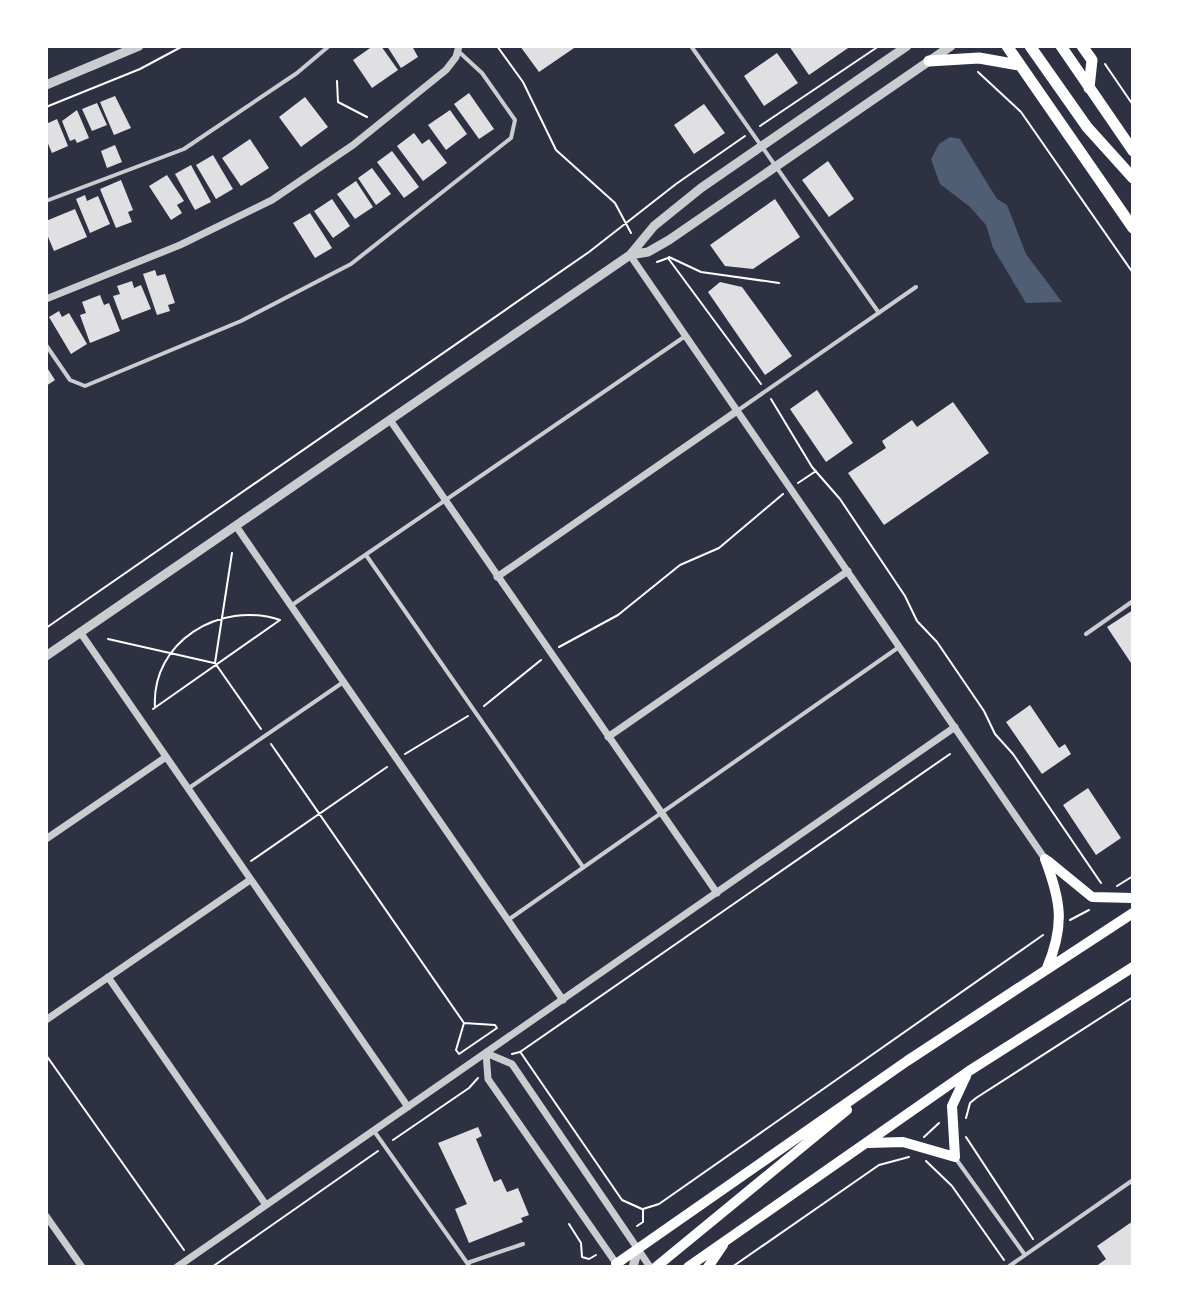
<svg xmlns="http://www.w3.org/2000/svg" width="1179" height="1313" font-family="Cabin,sans-serif">
<rect width="100%" height="100%" fill="#2d3142"/>
<path fill="#4f5d75" d="M950,137L960,139L997,199L1007,205L1026,254L1062,302L1026,303L993,248L986,225L970,207L940,184L931,159L939,144Z"/>
<path fill="#e0e0e3" d="M373,46H381L398,70L372,88L353,60Z
M387,46H412L418,57L401,68Z
M520,46H577L539,72Z
M789,46H851L809,75Z
M777,53L798,83L764,106L744,76Z
M469,93L494,129L479,139L454,104Z
M115,96L131,128L114,135L100,102Z
M305,97L328,127L301,147L279,117Z
M97,103L107,125L92,131L82,109Z
M704,104L725,133L694,154L674,125Z
M77,110L89,138L77,143L75,139L70,141L62,121Z
M450,110L467,134L446,150L428,125Z
M57,119L68,146L52,153L46,139V124Z
M414,133L422,144L429,139L447,163L423,181L397,146Z
M250,139L269,168L241,186L222,158Z
M115,145L122,162L107,168L101,151Z
M392,151L419,187L404,198L377,162Z
M213,155L233,189L216,199L196,165Z
M828,161L854,199L829,217L802,180Z
M191,165L211,202L195,210L175,174Z
M372,168L391,194L376,205L358,178Z
M167,175L184,201L177,205L182,213L171,220L149,186Z
M121,180L133,210L128,212L132,222L116,228L100,189Z
M356,181L373,207L355,219L337,194Z
M85,195L87,201L98,196L110,224L90,233L76,199Z
M332,199L350,226L333,238L314,211Z
M775,199L800,237L753,269L725,266L710,245Z
M75,209L87,237L54,251L46,232V221Z
M310,213L332,248L315,258L293,223Z
M155,270L157,276L165,274L175,303L168,305L170,311L157,315L143,274Z
M132,281L134,288L141,285L151,309L122,320L113,296L120,294L117,286Z
M720,282L742,287L792,356L765,375L708,292Z
M100,295L104,305L109,303L120,331L90,343L80,315L86,313L82,302Z
M59,311L62,317L69,313L87,344L71,354L49,317Z
M46,366L55,380L46,386Z
M817,390L853,443L826,462L790,409Z
M953,402L989,453L884,525L848,473L886,448L882,441L912,420L917,427Z
M1133,610V666L1107,627Z
M1030,705L1059,748L1065,744L1071,754L1042,774L1006,722Z
M1088,788L1121,838L1096,855L1063,805Z
M478,1127L482,1136L476,1139L494,1182L501,1179L507,1192L518,1188L529,1215L521,1218L523,1222L469,1243L455,1209L467,1204L438,1143Z
M1133,1221V1267H1095L1106,1259L1097,1246Z"/>
<g fill="none" stroke-linecap="round" stroke-linejoin="round">
<path stroke="#fff" stroke-width="2" d="M497,46L523,82L556,150L615,203L631,233
M1105,64L1133,105
M978,72L1021,112L1133,273
M337,81L338,102L367,117
M46,107L140,69L183,46
M760,126L879,46
M669,257L701,272L779,283
M657,262L668,258L761,384
M771,399L812,467L840,499L905,596L917,621L937,642L984,711L995,734L1013,754L1101,883
M798,483L816,471
M232,553L215,663L261,729
M46,628L589,252L676,184L745,136
M108,639L214,663
M559,647L618,615L680,565L719,548L783,494
M484,706L541,660
M155,707C151,642 220,600 280,620
M153,709L280,620
M271,744L464,1023
M405,754L468,716
M251,861L387,767
M1117,886L1133,876
M1070,920L1089,910
M464,1023L495,1025L497,1028L459,1054L456,1050Z
M521,1053L622,1200L642,1209
M512,1054L520,1052L950,754
M46,1055L184,1250
M966,1118L970,1103L976,1098L1133,997
M924,1137L939,1123
M966,1137L1033,1239
M393,1140L469,1088L478,1078
M926,1161L952,1186L1004,1260
M569,1224L581,1243L582,1257L589,1259L596,1255
M637,1226L643,1222V1209L659,1204L1043,935
M212,1267L378,1151
M732,1267L879,1165L909,1157"/>
<path stroke="#caccd0" stroke-width="4" d="M691,46L879,313
M46,201L184,149L297,73L329,46
M46,345L70,380L85,386L241,321L351,264L511,138L515,120L482,73L458,51
M737,411L916,287
M366,555L583,867
M292,605L684,337
M1086,634L1133,601
M189,788L342,683
M508,920L899,647
M374,1131L470,1267
M956,1159L1025,1255
M467,1263L523,1244
M1008,1267L1133,1180"/>
<path stroke="#caccd0" stroke-width="7" d="M630,255L1045,859
M46,299L180,245L272,200L353,145L446,70L456,57L459,46
M390,420L717,893
M236,526L563,1000
M497,577L737,411
M80,632L408,1107
M608,737L848,571
M46,839L166,757
M108,977L266,1205
M46,1020L250,880
M486,1053L512,1064L650,1267
M486,1053L488,1079L618,1266
M46,1216L82,1267
M177,1267L955,727"/>
<path stroke="#caccd0" stroke-width="9" d="M46,85L139,46
M630,255L648,252L669,240L951,46
M46,656L630,255L654,226L701,188L907,46
M633,1267L638,1249"/>
<path stroke="#fff" stroke-width="10" d="M1045,859C1061,901 1065,925 1047,968
M1048,861L1092,897L1133,898
M868,1143L903,1142L955,1157L952,1106L966,1076
M616,1264L907,1061L1133,913
M656,1267L847,1110
M688,1267L969,1071L1133,967
M708,1267L723,1245"/>
<path stroke="#fff" stroke-width="11" d="M1007,46L1133,228
M1030,46L1087,127L1133,178
M1061,46L1133,151
M1082,46L1092,60L1089,88
M929,61L979,58L1019,65"/>
</g>
<rect width="1179" height="1313" fill="none" stroke="#ffffff" stroke-width="96"/>
</svg>
